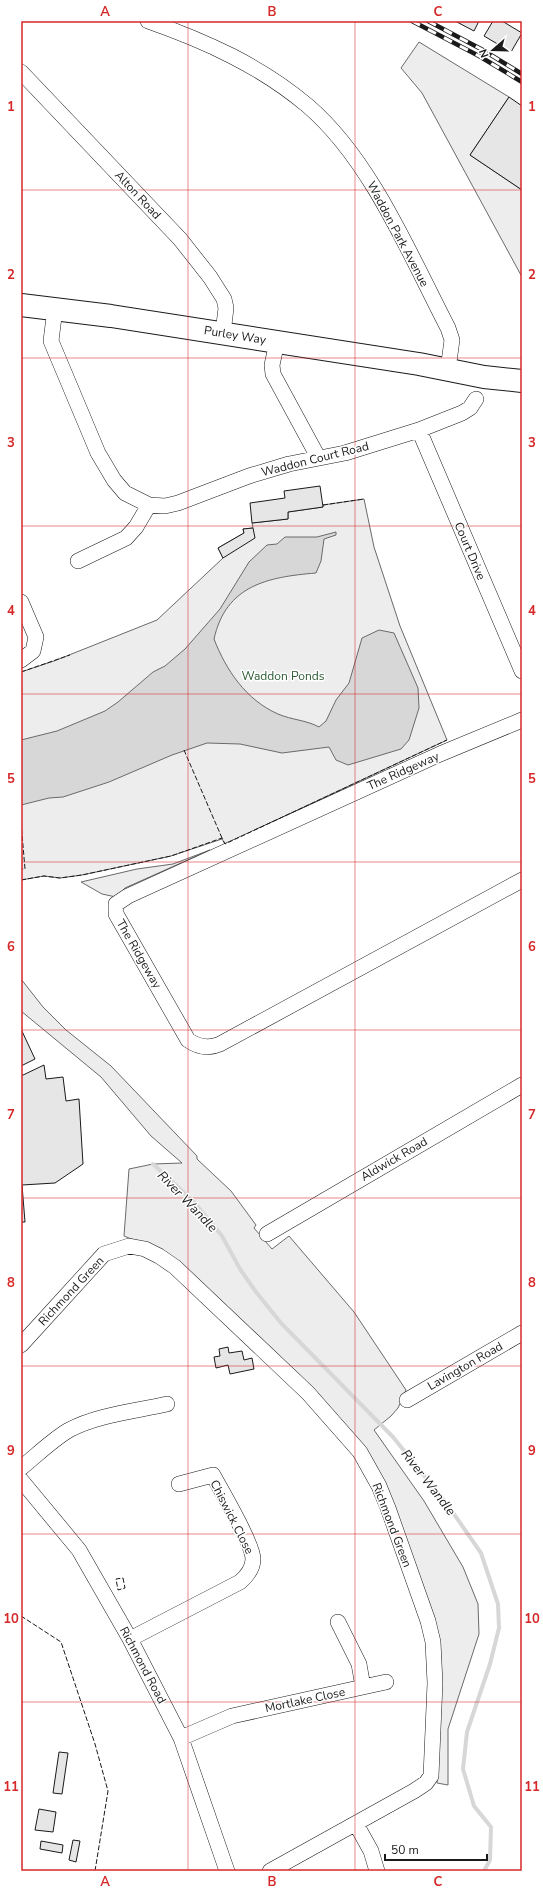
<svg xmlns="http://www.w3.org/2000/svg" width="543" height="1892" font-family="'Nunito Sans',sans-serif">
<rect width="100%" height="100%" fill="#fff"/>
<path fill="#ededed" stroke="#6a6a6a" d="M419,42L509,97L470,155L522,190V277L422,93L401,68Z
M364,499L374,547L400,626L447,740L225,844L222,839L171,856L82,875L60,878L44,876L21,880V672L54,661L157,620L223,558L218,548L244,533L243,529L253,528L252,523L288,519V512L323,507V505Z
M210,850L125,888L116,897L102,894L81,882L137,869L173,864Z
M21,979L43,1007L66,1030L111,1066L197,1156V1159L231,1191L256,1225L254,1228L272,1249L289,1236L354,1312L406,1390L398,1408L391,1416L374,1430L424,1501L463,1567L478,1604L479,1634L448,1729V1785L437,1783L441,1676L359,1447L158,1250L124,1236L129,1169L153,1164L182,1163L151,1136L101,1077L21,1011Z"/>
<path fill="#d7d7d7" stroke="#6a6a6a" d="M336,532V535L324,539L321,561L316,573C268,577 226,585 214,639C226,670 246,700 278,714C292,720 306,720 319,727L326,721L336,700L349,683L362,638L379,630L394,633L418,688L419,708L409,740L401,749L348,765L336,760L329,747L282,753L240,744L207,743L172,755L109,782L63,797L49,798L21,805V740L57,731L105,711L118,702L153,672L165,666L185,649L220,609L249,562L267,545L277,544L285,537H317Z"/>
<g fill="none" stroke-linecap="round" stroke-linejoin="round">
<path stroke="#d7d7d7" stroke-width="4" d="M153,1164L194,1202L222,1236L240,1269L256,1292L281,1323L393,1437L447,1504L481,1553L498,1604L499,1628L490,1664L467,1732L463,1769L474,1806L491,1827L490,1860L484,1871"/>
</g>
<path fill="#e6e6e6" stroke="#1a1a1a" d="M455,21H479L474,31Z
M493,21H502L522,33L511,52L484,36Z
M509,97L522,106V190L470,155Z
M320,486L323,507L288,512V519L252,523L250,503L285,498L284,491Z
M253,528L255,538L223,558L218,548L244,533L243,529Z
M21,1029L35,1059L21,1066Z
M44,1065L46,1079L63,1077L66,1101L79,1099L83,1164L55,1183L22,1185L25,1222H21V1076Z
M228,1347L229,1353L242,1351L244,1360L252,1358L254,1369L230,1374L228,1365L216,1368L214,1357L220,1356L219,1349Z
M59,1752L68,1753L62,1794L53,1793Z
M39,1809L56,1812L53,1832L35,1830Z
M73,1840L80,1841L76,1862L69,1860Z
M41,1841L63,1845L62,1853L40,1849Z"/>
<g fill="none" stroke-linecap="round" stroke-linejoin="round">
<defs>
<path id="minor" d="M148,21C205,41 261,66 308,106C371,160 410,255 448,328L452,340L448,369
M21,72L180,239L210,277L224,299L226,308L223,333
M55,309L51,341L98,453L114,480L125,493L149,505L165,506L178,503L249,476L289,464L345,453L419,430L462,413L470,408L476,399
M277,342L272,365L273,374L318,457
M419,430L522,671
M78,561L126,538L136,527L149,505
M21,602L36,637L33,651L21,660
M522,720L440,754L128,896L116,904V914L188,1040C198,1047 209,1049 220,1044L522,880
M267,1234L522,1085
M21,1345L104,1254L129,1246L145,1249L159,1256L175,1267L308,1393L360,1452L379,1486L388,1508L428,1621L433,1642L435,1683L431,1776L426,1783L414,1791L270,1871
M407,1400L522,1333
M21,1468C37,1455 52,1440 69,1430C96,1415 136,1411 167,1404
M21,1480L79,1550L130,1639L181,1738L227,1871
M130,1639L240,1582C247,1576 253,1569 253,1559C253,1544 222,1492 213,1475L179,1484
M363,1687L386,1682
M181,1738L232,1716L363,1687L359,1664L338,1622
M356,1824L371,1851L377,1871"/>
<path id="highway" d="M21,305L111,316L419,364L484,377L522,381"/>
</defs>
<use href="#minor" stroke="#1a1a1a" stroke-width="16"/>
<use href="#highway" stroke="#1a1a1a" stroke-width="24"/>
<use href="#minor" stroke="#fff" stroke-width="15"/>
<use href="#highway" stroke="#fff" stroke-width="22"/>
<defs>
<path id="rail" d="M412,21L479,56L522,82
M428,21L481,49L522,74"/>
</defs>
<use href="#rail" stroke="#1a1a1a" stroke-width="4.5"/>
<use href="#rail" stroke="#fff" stroke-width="3" stroke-dasharray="9" stroke-linecap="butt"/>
<path stroke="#1a1a1a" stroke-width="1" stroke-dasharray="5 2" stroke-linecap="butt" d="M323,505L364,499
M21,672L70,655
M184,750L222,838
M21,822L25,869H21
M21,880L44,876L60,878L82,875L171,856L222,838L225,844L447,740
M123,1578L125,1588L118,1590L116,1579Z
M21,1616L61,1642L95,1744L108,1791L95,1871"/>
</g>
<path fill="none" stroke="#d62828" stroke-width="1" stroke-opacity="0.55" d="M188,21V1871M355,21V1871M21,190H522M21,358H522M21,526H522M21,694H522M21,862H522M21,1030H522M21,1198H522M21,1366H522M21,1534H522M21,1702H522"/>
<g text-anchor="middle" stroke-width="3" stroke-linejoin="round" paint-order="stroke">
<g font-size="12" fill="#1a1a1a" stroke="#fff">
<text transform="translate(138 195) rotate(47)" y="4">Alton Road</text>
<text transform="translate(398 234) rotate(62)" y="4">Waddon Park Avenue</text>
<text transform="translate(235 335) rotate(9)" y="4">Purley Way</text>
<text transform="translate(315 459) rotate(-14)" y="4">Waddon Court Road</text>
<text transform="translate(470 551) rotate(67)" y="4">Court Drive</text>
<text transform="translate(403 771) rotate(-24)" y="4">The Ridgeway</text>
<text transform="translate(139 954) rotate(60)" y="4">The Ridgeway</text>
<text transform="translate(394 1159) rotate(-30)" y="4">Aldwick Road</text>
<text transform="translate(71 1291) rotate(-47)" y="4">Richmond Green</text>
<text transform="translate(465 1366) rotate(-30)" y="4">Lavington Road</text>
<text transform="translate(232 1517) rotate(63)" y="4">Chiswick Close</text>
<text transform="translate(392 1525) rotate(69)" y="4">Richmond Green</text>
<text transform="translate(143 1665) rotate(62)" y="4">Richmond Road</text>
<text transform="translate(305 1700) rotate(-12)" y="4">Mortlake Close</text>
</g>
<g font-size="12" fill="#2b5a34" stroke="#fff">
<text x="283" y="680">Waddon Ponds</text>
</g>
<g font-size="13" font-style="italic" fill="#1a1a1a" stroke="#fff">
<text transform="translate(188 1201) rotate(46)" y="5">River Wandle</text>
<text transform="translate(429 1482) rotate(52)" y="5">River Wandle</text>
</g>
</g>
<rect width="543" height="1892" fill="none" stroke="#ffffff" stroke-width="44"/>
<g transform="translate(493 50) rotate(250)" stroke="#ffffff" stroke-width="3" paint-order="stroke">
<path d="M0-3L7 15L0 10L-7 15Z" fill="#1a1a1a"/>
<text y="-6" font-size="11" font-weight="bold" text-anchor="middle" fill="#1a1a1a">N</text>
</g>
<path d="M385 1854v6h102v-6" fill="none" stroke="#1a1a1a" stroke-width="2"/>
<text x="391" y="1854" font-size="12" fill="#1a1a1a" stroke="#ffffff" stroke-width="3" paint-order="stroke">50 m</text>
<rect x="22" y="22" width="499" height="1848" fill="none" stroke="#d62828" stroke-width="1.5"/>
<g font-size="13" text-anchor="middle" font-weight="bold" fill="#d62828">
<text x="105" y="16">A</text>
<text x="272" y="16">B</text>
<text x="438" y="16">C</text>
<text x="11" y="111">1</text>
<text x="532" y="111">1</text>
<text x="11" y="279">2</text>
<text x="532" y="279">2</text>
<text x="11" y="447">3</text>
<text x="532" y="447">3</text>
<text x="11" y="615">4</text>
<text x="532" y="615">4</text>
<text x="11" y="783">5</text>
<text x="532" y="783">5</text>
<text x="11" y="951">6</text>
<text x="532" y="951">6</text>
<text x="11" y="1119">7</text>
<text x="532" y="1119">7</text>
<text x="11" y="1287">8</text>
<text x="532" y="1287">8</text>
<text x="11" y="1455">9</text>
<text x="532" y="1455">9</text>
<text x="11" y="1623">10</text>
<text x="532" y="1623">10</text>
<text x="11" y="1791">11</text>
<text x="532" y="1791">11</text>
<text x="105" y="1886">A</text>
<text x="272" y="1886">B</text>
<text x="438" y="1886">C</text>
</g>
</svg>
